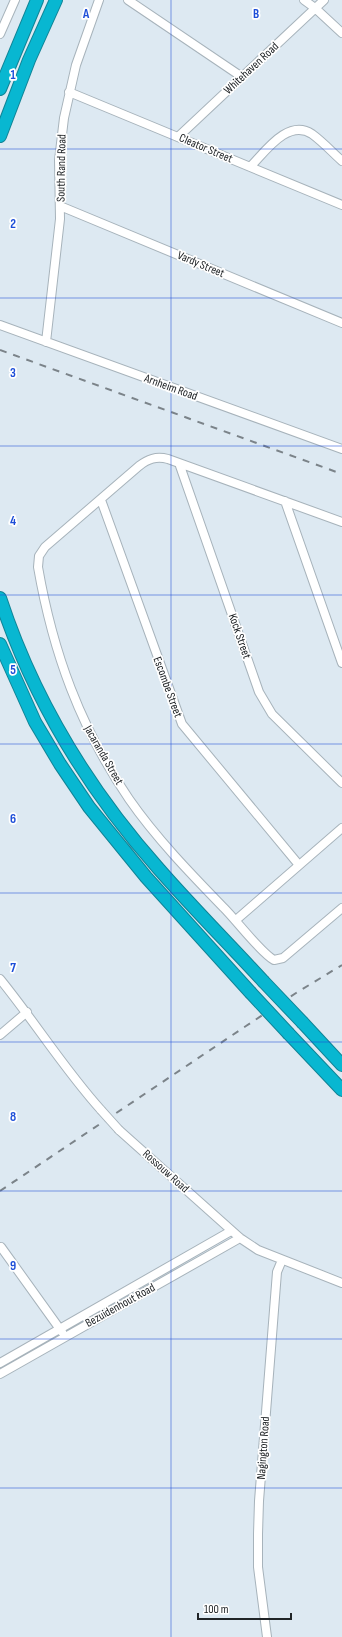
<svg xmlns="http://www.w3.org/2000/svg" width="342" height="1637" font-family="'Sofia Sans Condensed',sans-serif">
<rect width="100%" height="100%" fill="#dde9f2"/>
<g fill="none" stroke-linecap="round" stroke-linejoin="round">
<defs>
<path id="minor" d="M128,0L242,77
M304,0L315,8L342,33
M0,34L15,0
M69,92L342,205
M178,137L324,0
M250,167C265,152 288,118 312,134C323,142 332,152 342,161
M60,206L342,323
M0,325L342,449
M46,342L60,219L59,160L64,118L76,65L99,0
M179,463L259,692L272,714L342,783
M101,500L182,724L299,865
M285,501L342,663
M342,522L168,459C156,456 148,459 139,466L45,547L39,556L38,567C53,653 80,727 129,799C156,838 191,874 224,908C237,921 261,953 274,960L283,958L342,908
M236,920L342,828
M0,979C35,1022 64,1069 101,1110
M0,1035L27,1012
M119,1130L240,1238L258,1250L342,1283
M1,1247L62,1332
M0,1363L231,1231
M0,1374L240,1238
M267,1637L258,1567V1534L259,1501L277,1272L282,1260"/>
<path id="highway" d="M0,89L37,0
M0,136L29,60L56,0
M0,598C33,698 88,789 158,868C192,907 228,943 263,981
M0,644L35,722L60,764L89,807L146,877L250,992
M303,1023L342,1065
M289,1034L342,1090"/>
</defs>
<use href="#minor" stroke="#a7b3bb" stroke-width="10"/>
<use href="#highway" stroke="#108496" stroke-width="14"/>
<use href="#minor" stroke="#fff" stroke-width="8"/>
<use href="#highway" stroke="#08b7d1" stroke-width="12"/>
<path stroke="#7b8389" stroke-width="2" stroke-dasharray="7 7" stroke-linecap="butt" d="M0,350L342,474
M0,1191L246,1026L296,993L342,965"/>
<defs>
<path id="minor-bridge" d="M101,1110L119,1130"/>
<path id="highway-bridge" d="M263,981L303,1023
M250,992L289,1034"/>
</defs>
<use href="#minor-bridge" stroke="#a7b3bb" stroke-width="10" stroke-linecap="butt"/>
<use href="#highway-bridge" stroke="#108496" stroke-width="14" stroke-linecap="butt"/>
<use href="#minor-bridge" stroke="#fff" stroke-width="8"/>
<use href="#highway-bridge" stroke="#08b7d1" stroke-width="12"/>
</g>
<path fill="none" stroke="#1d4ed8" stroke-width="1" stroke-opacity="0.55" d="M171,0V1637M0,149H342M0,298H342M0,446H342M0,595H342M0,744H342M0,893H342M0,1042H342M0,1191H342M0,1339H342M0,1488H342"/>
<g text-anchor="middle" stroke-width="3.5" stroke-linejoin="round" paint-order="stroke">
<g font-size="12" fill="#202427" stroke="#fff">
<text transform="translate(251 68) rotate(-43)" y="4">Whitehaven Road</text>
<text transform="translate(206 148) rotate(23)" y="4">Cleator Street</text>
<text transform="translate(61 168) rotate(-89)" y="4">South Rand Road</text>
<text transform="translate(201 264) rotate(23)" y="4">Vardy Street</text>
<text transform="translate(171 387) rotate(20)" y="4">Arnheim Road</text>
<text transform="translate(240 636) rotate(71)" y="4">Kock Street</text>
<text transform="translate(168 687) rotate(70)" y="4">Escombe Street</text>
<text transform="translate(104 755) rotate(60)" y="4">Jacaranda Street</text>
<text transform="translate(166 1171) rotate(42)" y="4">Rossouw Road</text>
<text transform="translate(120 1305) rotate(-29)" y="4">Bezuidenhout Road</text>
<text transform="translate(263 1448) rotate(-86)" y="4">Nagington Road</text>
</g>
</g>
<g font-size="13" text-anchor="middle" font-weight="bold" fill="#1d4ed8" stroke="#fff" stroke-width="3.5" stroke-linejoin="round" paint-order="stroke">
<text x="86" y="18">A</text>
<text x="256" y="18">B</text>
<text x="13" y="79">1</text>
<text x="13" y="228">2</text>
<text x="13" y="377">3</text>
<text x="13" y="525">4</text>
<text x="13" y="674">5</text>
<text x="13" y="823">6</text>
<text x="13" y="972">7</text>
<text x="13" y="1121">8</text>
<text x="13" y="1270">9</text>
</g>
<path d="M198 1613v6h93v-6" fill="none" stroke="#202427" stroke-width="2"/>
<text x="204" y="1613" font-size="12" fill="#202427" stroke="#ffffff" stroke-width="3" paint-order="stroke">100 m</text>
</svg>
